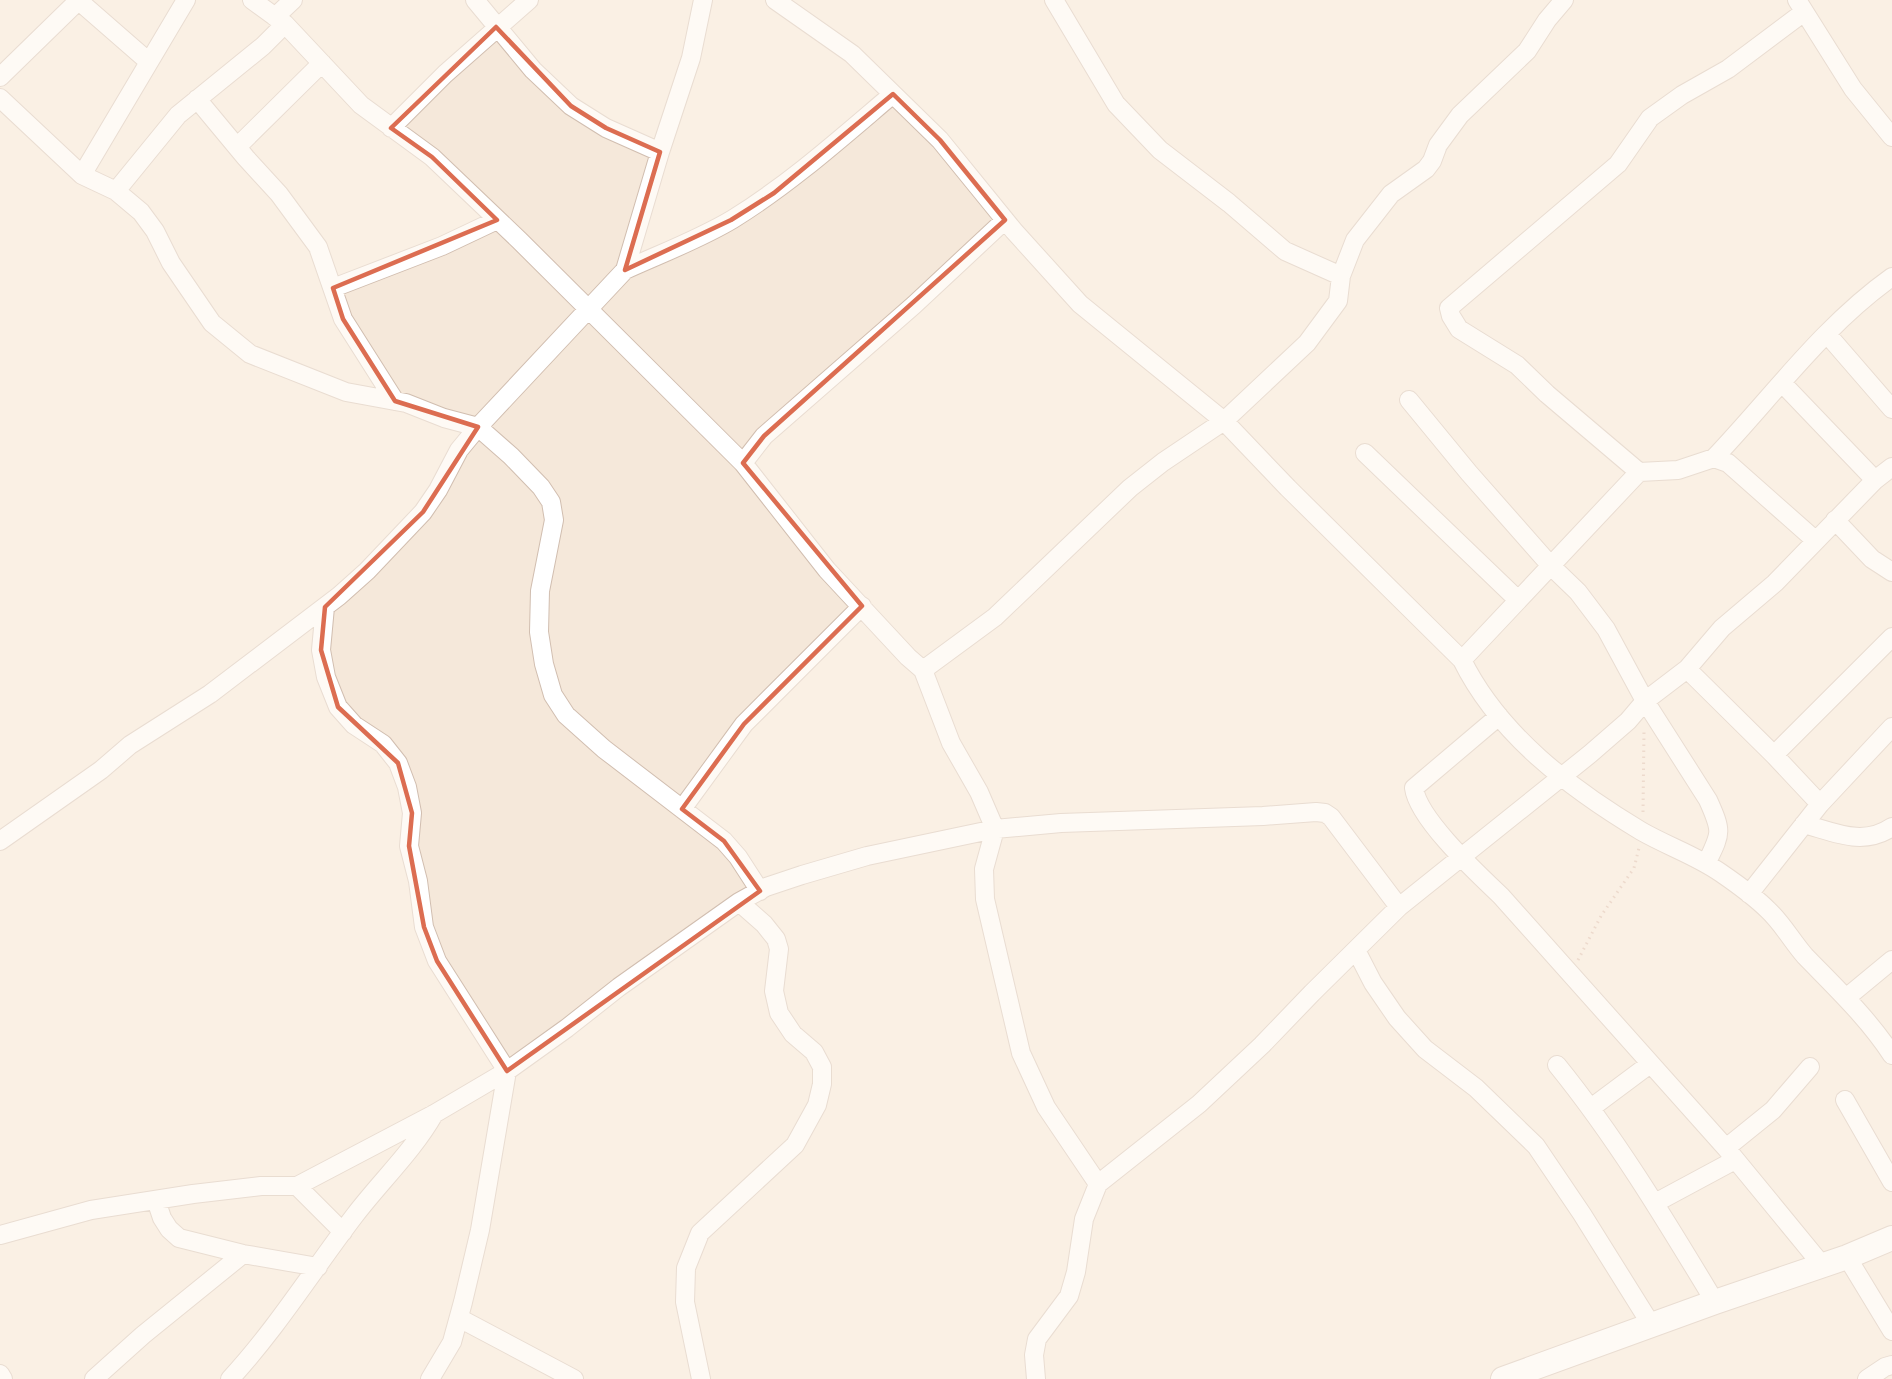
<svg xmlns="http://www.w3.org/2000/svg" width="1892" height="1379" font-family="'Varela Round',sans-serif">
<rect width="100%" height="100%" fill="#fdf6ec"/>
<path fill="#f5e8da" d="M0,0H1892V1379H0Z"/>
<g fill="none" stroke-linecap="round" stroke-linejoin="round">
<defs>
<path id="minor" d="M252,0L285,24L361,105L432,157L519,240L743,463L827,570L908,657L923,670L951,743L979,792L995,829L984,869L985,899L1021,1053L1046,1107L1098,1184
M475,0L533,70L571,106L606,128L660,152
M775,0L852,54L940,140L1014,231L1080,304L1224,421L1288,488L1462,660C1499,735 1571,789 1641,831C1667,846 1697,856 1721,873C1737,884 1754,896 1768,910C1782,923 1792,941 1805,956C1835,987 1868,1018 1892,1055
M1054,0L1116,104L1160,150L1229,203L1285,251L1341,276
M1797,0L1853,89L1892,137
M79,1L149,62
M1804,12L1728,69L1682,95L1650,118L1618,164L1449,308L1451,316L1459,329L1517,365L1547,394L1639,472L1678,470L1714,458L1728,463L1815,540
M275,17L293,0
M0,77L79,0
M0,98L82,175L116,191L141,212L155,231L171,263L212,323L250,354L346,392L406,403L444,418L478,427L511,456L541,487L551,502L554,520L540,591L539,632L544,664L553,695L566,715L604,749L724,841L738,857L760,891
M197,99L246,158L279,194L318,247L343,319L395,401
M391,128L445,74L529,0
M237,147L322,63
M82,175L186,0
M116,191L178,115L263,46L285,24
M625,270C660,254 700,239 733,219C791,183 841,138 893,94
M333,288L442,246L497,220
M1827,334L1892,409
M1783,384L1875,480
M1409,400L1469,473L1551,566L1578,592L1606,629L1645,701L1708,800C1723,833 1721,833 1706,864
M1365,453L1518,600
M1714,458C1772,397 1823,326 1892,277
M743,463L764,436L914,305L1005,220
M1835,520L1872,559L1892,572
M325,607L321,650L326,677L338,707L354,725L383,744L398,763L407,787L412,813L409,846L418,881L424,927L437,961L507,1071L480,1230L463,1302L452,1342L430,1379
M1462,660L1639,472
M1687,669L1774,755L1820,804
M923,670L995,617L1130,488L1163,462L1224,421L1307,343L1338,301L1341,276L1355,240L1391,194L1426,169L1432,161L1438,145L1460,115L1527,51L1547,20L1564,0
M1499,716L1414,788C1418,819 1478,874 1501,896L1726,1148L1822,1265
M1774,755L1892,637
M682,809L744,724L862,606
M1804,824C1834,832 1863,847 1892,827
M0,841L101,770L130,745L210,694L339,596L367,571L423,512L438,490L459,450L478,427L625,270L660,152L691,58L703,0
M1749,894L1820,804L1892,727
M1356,950L1373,983L1397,1018L1425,1049L1476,1088L1536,1146L1582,1214L1652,1326
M1846,998L1892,960
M1557,1065C1617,1139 1666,1221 1715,1302
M1845,1100L1892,1182
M1591,1108L1650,1064
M1726,1148L1773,1110L1810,1067
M297,1186L343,1232
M156,1200L162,1218L169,1229L179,1238L243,1254L318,1267
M1655,1203L1735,1160
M0,1235L91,1210L193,1194L261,1186H297L434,1114L507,1071L567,1028L619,987L739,902L766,887L802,875L867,856L995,829L1061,823L1263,816L1316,812L1325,813L1331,817L1399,907
M1847,1257L1892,1331
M459,1318L574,1379
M0,1374L3,1379
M94,1379L143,1335L243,1254
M230,1379C277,1328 313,1270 355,1215C381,1181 413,1151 434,1114
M701,1379L685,1302L686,1268L700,1233L795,1145L817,1105L822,1084V1067L814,1052L793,1034L779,1013L774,991L779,949L776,939L764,924L739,902
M1036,1379L1034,1355L1037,1339L1069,1296L1076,1272L1084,1219L1098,1184L1199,1104L1262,1045L1312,993L1399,907L1590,754L1628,721L1645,701L1687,669L1722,628L1775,583L1875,480L1892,467
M1867,1379L1885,1367L1892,1365"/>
<path id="tertiary" d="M1503,1379L1715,1302L1847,1257L1892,1238"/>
</defs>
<use href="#minor" stroke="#d1beb0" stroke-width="20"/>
<use href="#tertiary" stroke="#d1beb0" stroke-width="26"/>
<path stroke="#d9b8a5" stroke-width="3" stroke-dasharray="1.5 4.5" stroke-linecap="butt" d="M1643,812L1644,731
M1578,960L1601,916L1634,868L1639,848"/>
<use href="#minor" stroke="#fff" stroke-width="18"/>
<use href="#tertiary" stroke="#fff" stroke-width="24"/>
</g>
<path d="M0 0H1892V1379H0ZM496,27L571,106L606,128L660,152L625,270L731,220L774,193L893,94L940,140L1005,220L764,436L743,463L862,606L744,724L682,809L724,841L760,891L507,1071L437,961L424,927L409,846L412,813L398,763L338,707L321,650L325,607L423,512L478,427L395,401L343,319L333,288L497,220L432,157L391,128Z" fill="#fdf6ec" fill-opacity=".55" fill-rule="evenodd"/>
<path fill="none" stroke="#dc6d51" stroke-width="4.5" stroke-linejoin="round" d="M496,27L571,106L606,128L660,152L625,270L731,220L774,193L893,94L940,140L1005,220L764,436L743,463L862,606L744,724L682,809L724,841L760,891L507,1071L437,961L424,927L409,846L412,813L398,763L338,707L321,650L325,607L423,512L478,427L395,401L343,319L333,288L497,220L432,157L391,128Z"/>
</svg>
